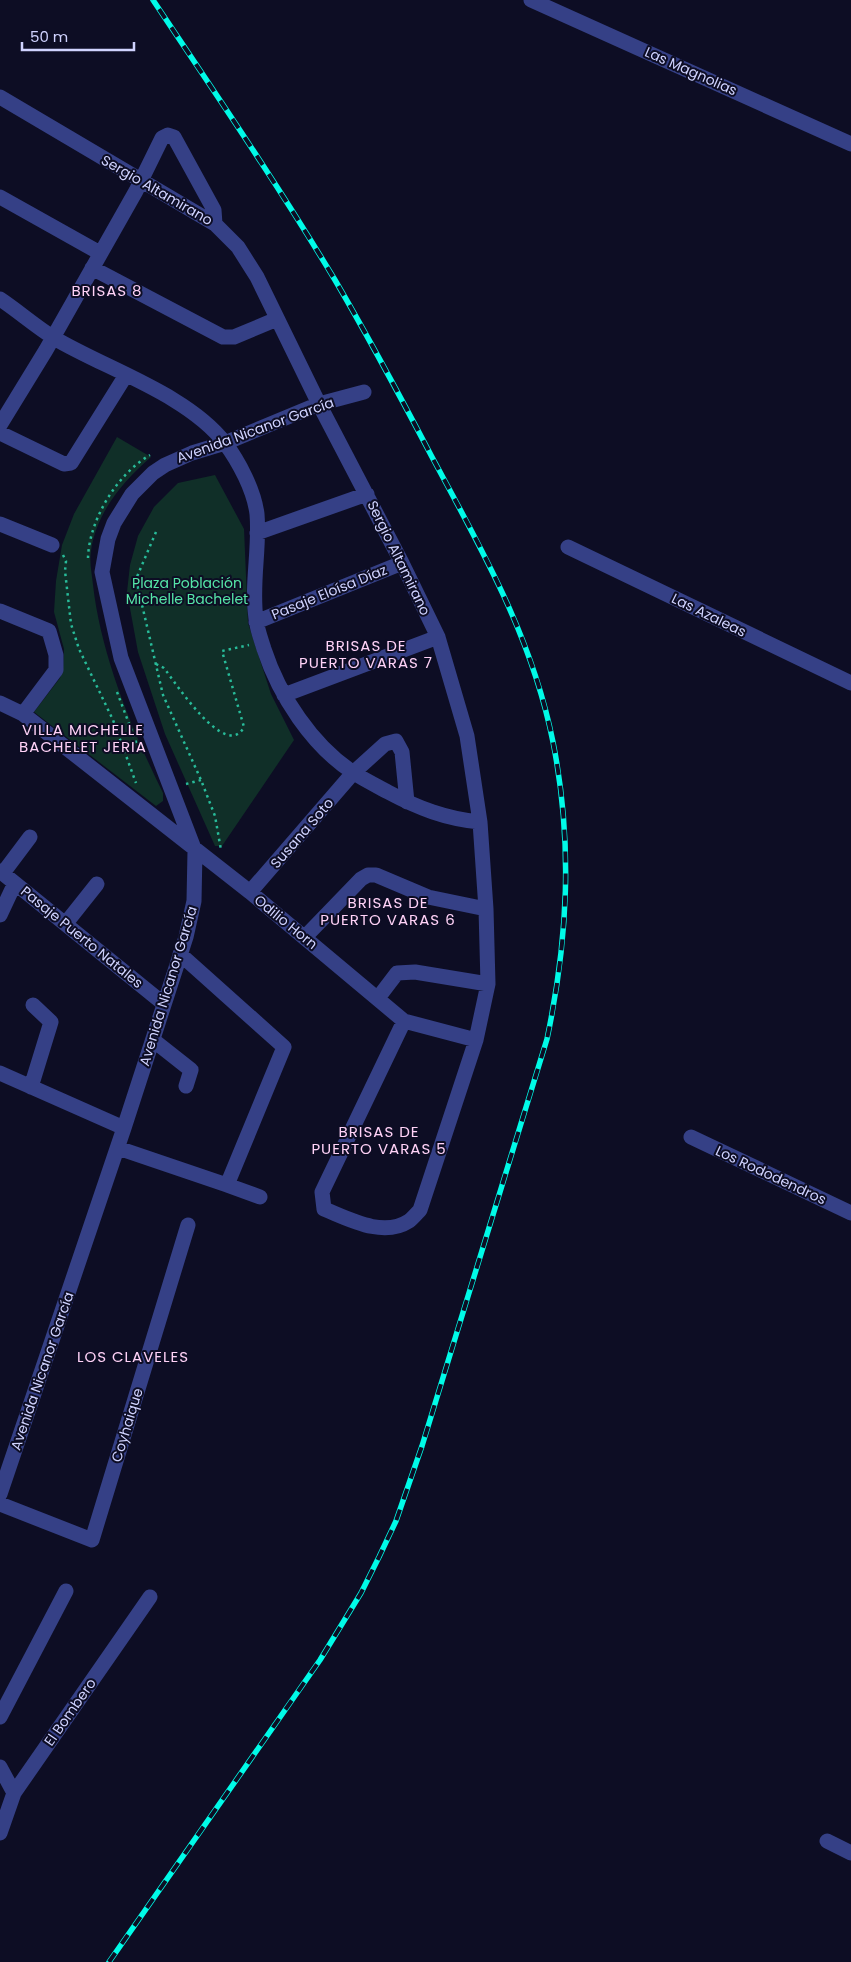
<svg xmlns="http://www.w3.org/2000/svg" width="851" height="1962" font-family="Poppins,sans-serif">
<rect width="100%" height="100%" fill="#0d0d24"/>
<path fill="#102f28" d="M117,437L151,457C123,481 96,513 91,551C89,562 92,574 93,585C101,655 132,730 163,793V801L156,806L34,712L60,678L63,668L64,649L54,612L56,581L62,545L74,514Z
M215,475L244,529L248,623L271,694L294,740L222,846H215L165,734L138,652L127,592L130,565L138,536L154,507L178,483Z"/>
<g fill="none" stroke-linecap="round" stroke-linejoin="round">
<path stroke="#28bb99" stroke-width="2.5" stroke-dasharray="2.5 4" stroke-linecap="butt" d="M156,532L136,579L163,695L201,780L215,816L221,850
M63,555L66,561L65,571L71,624L79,649L113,720L136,783
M88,558C89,520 117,474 150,455
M156,664L164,668C175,682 226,761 244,727L222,651L249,645
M117,692L139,750
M186,784L201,780"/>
<path stroke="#354086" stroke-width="15" d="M531,0L851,144
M0,97L215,224L238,247L257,277L319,404L402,563L438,637L467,736L480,822L486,909L488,984L476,1040L420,1210C417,1213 413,1218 409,1221C383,1238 349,1219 324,1209L322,1192L404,1021L250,892L23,714L0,703
M0,197L100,253
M92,268L223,337H234L277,319
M0,299C18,311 35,326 54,338C106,369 187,394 225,443C239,462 254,490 257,514C260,549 251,584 256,619C257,629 261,639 264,649C279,695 312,746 354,773C365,780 377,786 388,792C418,808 446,819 480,822
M0,425L46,350L136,191L162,138L168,135L174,137L214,210L215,224
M0,433L64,464L71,463L126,375
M0,524L52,545
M257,533L367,494
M568,547L851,683
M0,611L49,631L56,655V670L23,714
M256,622L402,563
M284,695L438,637
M0,871L164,1004
M3,873L30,837
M250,892L353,773L385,744L396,741L402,752L407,802
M0,915L15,883
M66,923L97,884
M305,937L361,879L368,875H376L428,897L486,909
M378,998L397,973L415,972L488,984
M404,1021L476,1040
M153,1040L191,1070L186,1086
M0,1073L124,1128
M31,1087L51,1022L33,1005
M691,1137L851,1213
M118,1148L227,1185L284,1047L180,954
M227,1185L260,1197
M0,1494L124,1128L186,937L194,901L195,851L121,658L102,572L108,539L114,523L132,494L153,473L165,465L192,453L225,443L319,404L364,392
M0,1504L92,1540L188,1225
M0,1717L66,1591
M0,1767L14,1793
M0,1833L14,1793L150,1597
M827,1841L851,1853"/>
<defs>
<path id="rail" d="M109,1962L320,1660L361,1593L379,1557L396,1521L422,1446L547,1039C568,939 573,843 553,742C532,637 482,550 432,457C401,398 369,338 335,280C278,185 215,93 153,0"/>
</defs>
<use href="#rail" stroke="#00fbe8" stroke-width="5.5"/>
<use href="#rail" stroke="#0d0d24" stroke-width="4" stroke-dasharray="11" stroke-linecap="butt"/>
</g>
<g text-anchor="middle" stroke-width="4" stroke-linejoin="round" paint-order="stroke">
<g font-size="14" fill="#d0d3ff" stroke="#0d0d24">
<text transform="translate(691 71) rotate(24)" y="5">Las Magnolias</text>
<text transform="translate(157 190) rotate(30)" y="5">Sergio Altamirano</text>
<text transform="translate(255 430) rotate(-20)" y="5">Avenida Nicanor García</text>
<text transform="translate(399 558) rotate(64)" y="5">Sergio Altamirano</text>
<text transform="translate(329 592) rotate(-22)" y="5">Pasaje Eloísa Díaz</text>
<text transform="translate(709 615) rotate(26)" y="5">Las Azaleas</text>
<text transform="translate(302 833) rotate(-49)" y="5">Susana Soto</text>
<text transform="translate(286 922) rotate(39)" y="5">Odilio Horn</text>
<text transform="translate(82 937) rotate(39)" y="5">Pasaje Puerto Natales</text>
<text transform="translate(168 986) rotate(-73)" y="5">Avenida Nicanor García</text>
<text transform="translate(771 1175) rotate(25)" y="5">Los Rododendros</text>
<text transform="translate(42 1371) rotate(-71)" y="5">Avenida Nicanor García</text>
<text transform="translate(127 1425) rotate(-73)" y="5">Coyhaique</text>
<text transform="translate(70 1712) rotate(-55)" y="5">El Bombero</text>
</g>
<g font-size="14" fill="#56e6a8" stroke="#0d0d24">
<text x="187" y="588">Plaza Población<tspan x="187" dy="16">Michelle Bachelet</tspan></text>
</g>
<g font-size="15" letter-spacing="1" fill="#ffd2f7" stroke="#0d0d24">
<text x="107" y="296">BRISAS 8</text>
<text x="366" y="651">BRISAS DE<tspan x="366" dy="17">PUERTO VARAS 7</tspan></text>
<text x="83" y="735">VILLA MICHELLE<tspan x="83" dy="17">BACHELET JERIA</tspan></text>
<text x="388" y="908">BRISAS DE<tspan x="388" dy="17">PUERTO VARAS 6</tspan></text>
<text x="379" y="1137">BRISAS DE<tspan x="379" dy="17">PUERTO VARAS 5</tspan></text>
<text x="133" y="1362">LOS CLAVELES</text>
</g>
</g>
<path d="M22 42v8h112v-8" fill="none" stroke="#d0d3ff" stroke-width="2.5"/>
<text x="30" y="42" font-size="15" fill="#d0d3ff" stroke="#0d0d24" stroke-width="4" paint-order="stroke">50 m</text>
</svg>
